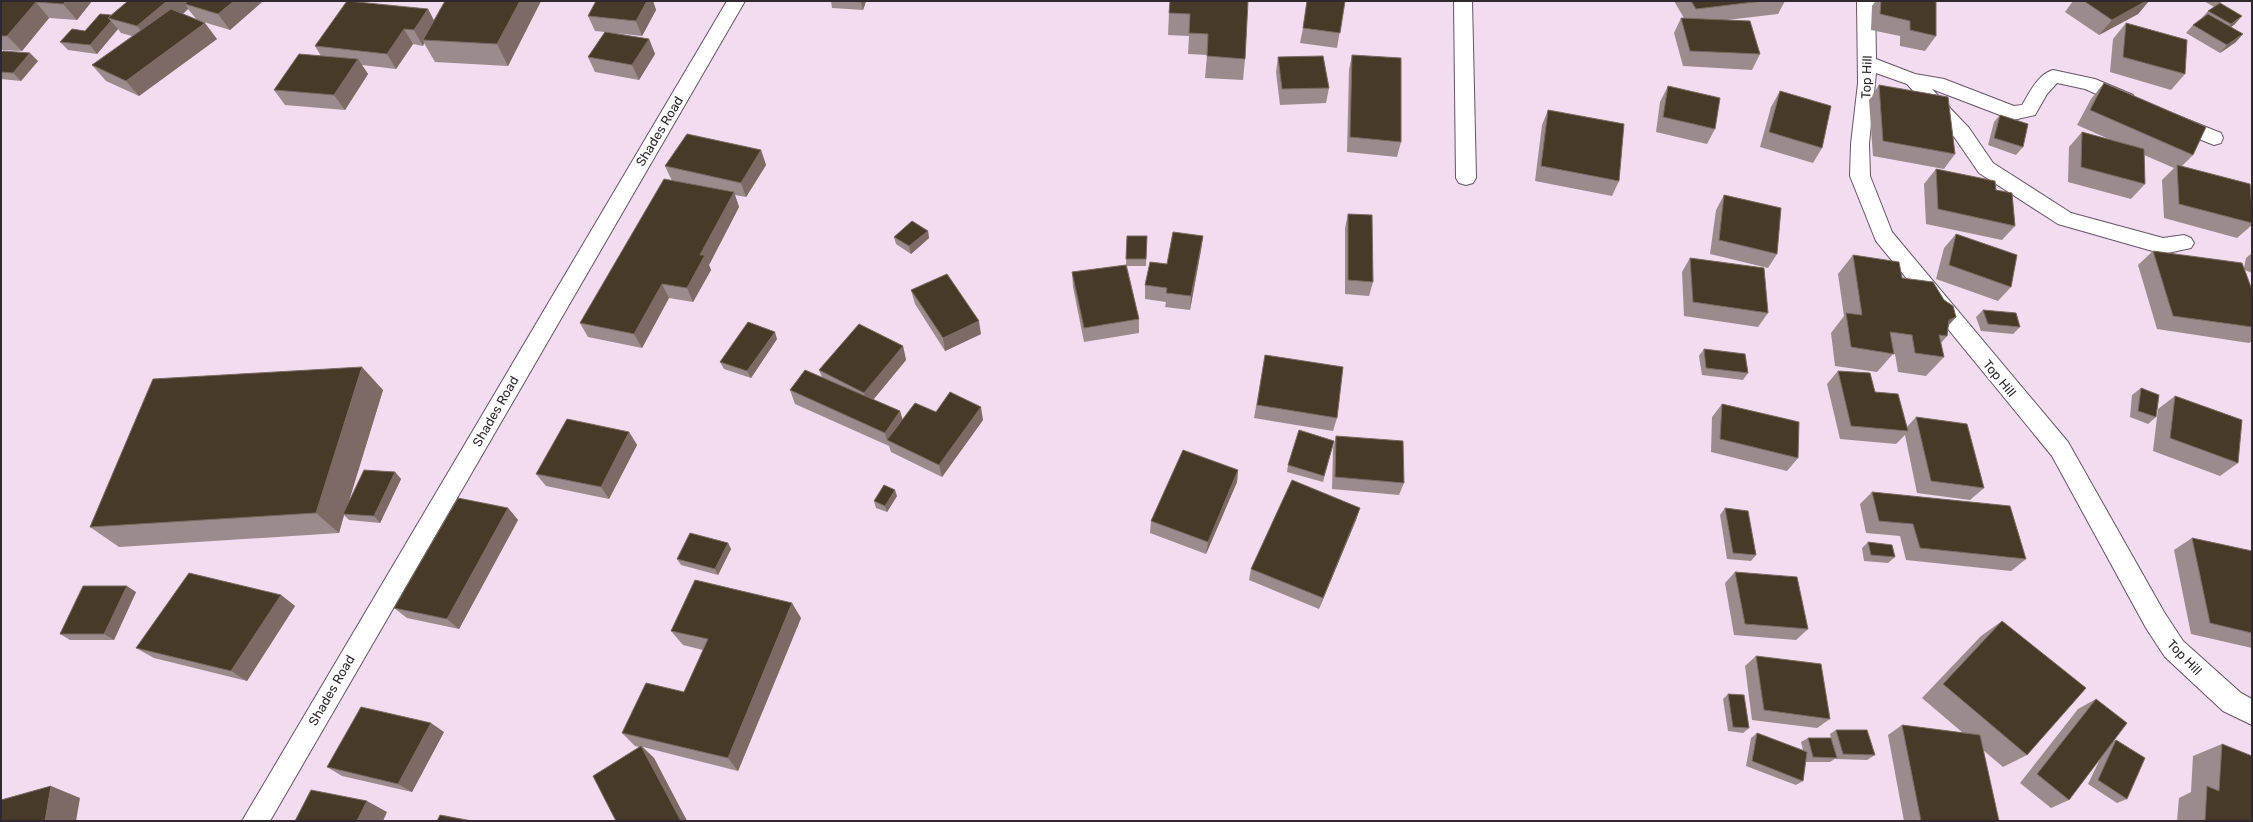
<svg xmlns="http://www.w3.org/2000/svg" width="2253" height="822" font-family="Rubik,sans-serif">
<rect width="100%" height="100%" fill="#f1dcf0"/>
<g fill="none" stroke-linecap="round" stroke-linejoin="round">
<defs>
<path id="minor" d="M727,1H745L270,821H242Z
M1454,1H1472L1476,178L1473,183L1466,185L1459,183L1456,178Z
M1857,1H1875L1876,59L1915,74L1944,79L2014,106L2022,105C2030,92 2038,74 2053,70L2095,79L2133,95L2135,100L2133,105L2126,107L2085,89L2057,83L2047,94L2035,115L2013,120L1932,89L1969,128L1993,163L2071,213L2163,238L2184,235L2191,238L2194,243L2191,248L2163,254L2058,224L1979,173L1955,138L1907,84L1876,73L1869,144L1870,176L1892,232L2068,442L2164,612L2183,641L2241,693L2252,699V725L2223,711L2165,657L2146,628L2052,456L1876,241L1850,176L1851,144L1858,83Z
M2176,115L2221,133L2223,138L2221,143L2214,145L2169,127L2167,122L2169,117Z"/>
</defs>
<use href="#minor" stroke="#665465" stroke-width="2"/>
<use href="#minor" fill="#fff" fill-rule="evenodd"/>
</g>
<path fill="#9c8b8c" d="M1,1H92L77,20L49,18L22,51L1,50Z
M128,1H263L230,30L197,20L188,9L183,14L217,39L139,96L106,81L92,65L132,36L121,33L118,29L97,54L68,50L60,42L85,31L111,15Z
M445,1H541L508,66L435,62L424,43L423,46L413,44L396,69L362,65L368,74L345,110L285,105L274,90L321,56L315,46L428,9L434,20Z
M596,1H653L656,10L642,36L615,33L649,39L655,54L639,80L595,72L588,57L605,32L595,31L588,16Z
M831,1H866L863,10L832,8Z
M1248,1L1245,59L1243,80L1205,78L1207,55L1188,54L1189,36L1168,35L1169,13Z
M1345,1L1337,48L1300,43L1303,28Z
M1674,1H1785L1778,14L1727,20L1760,54L1752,70L1683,66L1674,33L1681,18H1684Z
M1876,1H1931L1936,36L1925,51L1900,46V36L1871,30L1872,6Z
M2073,1H2149L2138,14L2099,35L2065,12Z
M2204,1H2223L2220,3L2235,24L2231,27L2236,42L2220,53L2186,33L2193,25L2201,19L2208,11L2214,7Z
M2126,23L2185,74L2171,90L2110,72L2113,39Z
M1,53L38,61L21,81L1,79Z
M1352,55L1401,142L1397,157L1347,152L1349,70Z
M1278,57L1329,88L1326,103L1280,105L1276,72Z
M2104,83L2193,155L2182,166L2252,211V225L2237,238L2164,218L2162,180L2174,168L2144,155L2145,184L2131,199L2068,182L2069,147L2082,132L2111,140L2077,125L2091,99Z
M1879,85L1955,154L1944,169L1873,156L1869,100Z
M1668,86L1715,129L1707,144L1656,132L1660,102Z
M1780,91L1822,148L1813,163L1760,147L1771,107Z
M1548,110L1619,181L1612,196L1535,181L1542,125Z
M2000,115L2023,147L2016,155L1988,145L1994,122Z
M761,150L766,165L746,197L735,195L739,207L709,265L711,270L693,302L669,298L642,348L588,337L580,323L672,181L665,166Z
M1936,169L1996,190L2015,226L2002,240L1926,224L1924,184Z
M1724,195L1777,254L1768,268L1710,254L1716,210Z
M1348,214L1373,282L1369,296L1345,294V228Z
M928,231L929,238L911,254L896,244L894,237Z
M1956,234L2011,287L1998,301L1936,279L1944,248Z
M1127,236H1147L1146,266H1127L1139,319V333L1084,342L1073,287L1072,272L1126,266Z
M1203,236L1201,250L1190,310L1165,307L1166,302L1145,299V285L1167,264Z
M2153,251L2244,268L2246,258L2252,253V273L2245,270L2252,290V341L2249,343L2157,329L2138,265Z
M1853,255L1902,278L1944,300L1956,317L1948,326L1947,336L1941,343L1944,357L1926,376L1898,372L1895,354H1893L1877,372L1835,366L1831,333L1844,316L1838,274Z
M1690,258L1768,313L1758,327L1684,316L1682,272Z
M911,290L981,334L945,351L915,304Z
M1983,310L2020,327L2013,334L1981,331L1976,317Z
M777,339L751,378L724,369L720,362Z
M903,346L906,360L873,400L900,411L902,419L936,412L983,420L942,477L891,452L889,446L795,404L790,390L822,377L819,370Z
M1704,349L1748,373L1743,380L1702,375L1699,356Z
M1265,355L1337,418L1333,431L1254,418Z
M1838,371L1875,392L1907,427L1916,417L1984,488L1970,500L1917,493L1905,435L1896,444L1840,439L1827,384Z
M2141,388L2156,417L2148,424L2130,417L2132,395Z
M383,390L349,500L395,472L401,479L380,523L349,520L344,515L339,533L119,547L90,527Z
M2175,396L2238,463L2220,476L2153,451L2158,409Z
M1722,404L1798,458L1787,471L1711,452L1712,417Z
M629,432L637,445L609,499L546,486L536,474Z
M1336,436L1404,483L1399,495L1332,489L1333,448Z
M1334,441L1323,482L1287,472L1288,465Z
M1238,470L1237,482L1206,554L1150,533L1151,521Z
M1872,492L2026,559L2011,571L1906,560L1900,536L1866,533L1860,504Z
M897,496L887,512L876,508L874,501Z
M508,508L518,520L459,629L407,618L394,608Z
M1360,508L1356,520L1319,609L1249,580L1251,569Z
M1725,508L1756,555L1751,561L1727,559L1720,515Z
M2192,538L2252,551V648L2191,634L2174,550Z
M1868,542L1895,557L1888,563L1864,561L1862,548Z
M728,543L731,549L718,575L681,565L677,559Z
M1735,572L1808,629L1796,640L1734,635L1725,583Z
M136,592L114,640H70L60,634Z
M281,595L295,606L247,681L154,658L136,648Z
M801,618L738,771L643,747L654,758L687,821H616L639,747L635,746L622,733L684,692L703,650L683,645L671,631Z
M2002,621L2027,755L2003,767L1983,750L1999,821H1904L1888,735L1902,725L1963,733L1922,698L1981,636Z
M1756,656L1830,719L1817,728L1752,720L1745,666Z
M1728,694L1749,728L1743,733L1728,731L1723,699Z
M2096,699L2113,741L2116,740L2127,799L2117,803L2088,784L2100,759L2069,800L2051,808L2020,783L2078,709Z
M1836,730L1875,755L1867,760L1836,759V758L1830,762H1806V759L1803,781L1796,785L1746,766L1751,738L1757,733L1803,750L1801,742L1808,738H1831L1830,734Z
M444,732L412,792L342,776L327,767Z
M2222,744L2252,821H2177L2179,798L2191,792L2193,756Z"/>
<path fill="#7b6b64" d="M66,1H92L77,20L63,4Z
M167,1H192L185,4L188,9L150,42L137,26Z
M234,1H263L230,30L218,14Z
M520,1H541L508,66L497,44Z
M647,1H653L656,10L642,36L636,21Z
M861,1H866L863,10L861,2Z
M2146,1H2149L2138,14L2099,35L2112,20Z
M36,2L49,18L22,51L7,36Z
M428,9L436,25L423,40L424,43L423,46L414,30Z
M2242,16L2235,24L2224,32L2231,24Z
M111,21L118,29L97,54L90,45Z
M205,23L217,39L139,96L126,81Z
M404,29L413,44L396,69L387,54Z
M2243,34L2236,42L2220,53L2227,45Z
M649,39L655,54L639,80L632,65Z
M30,53L38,61L21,81L13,73Z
M358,59L368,74L345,110L334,95Z
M761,150L766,165L746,197L741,183Z
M734,192L739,207L709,265L711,270L693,302L687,288L700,255Z
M928,231L929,238L911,254L909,246Z
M1203,236L1201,250L1190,310L1191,296Z
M662,284L669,298L642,348L634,334Z
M1956,317L1938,336L1949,320Z
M979,321L981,334L945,351L943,338Z
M775,332L777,339L751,378L747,371Z
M903,346L906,360L868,406L864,393Z
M362,367L383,390L345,514H343L344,515L339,533L316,513Z
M981,407L983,420L942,477L939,465Z
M900,411L904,424L887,440L885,433Z
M629,432L637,445L609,499L601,487Z
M1238,470L1237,482L1206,554L1208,542Z
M395,472L401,479L380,523L374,516Z
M895,490L897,496L887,512L885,506Z
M508,508L518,520L459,629L447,619Z
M1360,508L1356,520L1319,609L1323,598Z
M728,543L731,549L718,575L715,569Z
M127,586L136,592L114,640L104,634Z
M281,595L295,606L247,681L231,671Z
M792,603L801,618L738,771L728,758Z
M431,723L444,732L412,792L398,784Z
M641,746L654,758L687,821H681Z
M51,786L80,798L76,821H45Z
M367,801L387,812L383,821H357Z"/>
<path fill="#483a28" stroke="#7b6b64" d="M1,1H66L63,4L36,2L7,36H1Z
M128,1H167L137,26L108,18Z
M188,1H234L218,14L185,4Z
M347,1L428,9L414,30L404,29L387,54L315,46Z
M445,1H520L497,44L423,40Z
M596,1H647L636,21L588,16Z
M850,1H861V2Z
M1170,1H1248L1245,59L1207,56L1208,34L1189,33L1190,14L1169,13Z
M1307,1H1345L1340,33L1303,28Z
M1691,1H1763L1696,9Z
M1881,1H1931L1936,2V36L1910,30V21L1880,14Z
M2084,1H2146L2112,20Z
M2220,3L2242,16L2231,24L2208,11Z
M171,9L205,23L126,81L92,65Z
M100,14L111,15L108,18L111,21L90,45L60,42L72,29L85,31Z
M2208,14L2243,34L2227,45L2193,25Z
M1681,18L1750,21L1760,54L1690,51Z
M2126,23L2187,40L2185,74L2123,57Z
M605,32L649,39L632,65L588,57Z
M3,51L30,53L13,73L1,72V53Z
M299,54L358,59L334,95L274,90Z
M1352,55L1401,58V142L1350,137Z
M1323,56L1329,88L1282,89L1278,57Z
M2104,83L2206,127L2193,155L2090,110Z
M1879,85L1948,97L1955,154L1883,141Z
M1668,86L1720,98L1715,129L1663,117Z
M1780,91L1831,106L1822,148L1769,132Z
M1548,110L1624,124L1619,181L1541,166Z
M2000,115L2028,124L2023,147L1994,138Z
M2082,132L2144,149L2145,184L2081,167Z
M687,134L761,150L741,183L665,166Z
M2177,165L2250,184L2252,211V223L2179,204Z
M1936,169L1995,181L1996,190L2012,193L2015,226L1938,209Z
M664,179L734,192L700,255H705L687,288L662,284L634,334L580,323Z
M1724,195L1781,208L1777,254L1719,240Z
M1348,214L1372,215L1373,282L1348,280Z
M912,221L928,231L909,246L894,237Z
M1173,232L1203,236L1191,296L1166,293L1167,288L1145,285L1150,262L1167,264Z
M1956,234L2017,255L2011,287L1949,265Z
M1127,236H1147L1146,259H1126Z
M2153,251L2242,263L2252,290V327L2173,316Z
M1853,255L1899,262L1902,278L1933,282L1944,300L1953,306L1956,317L1949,320L1947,336L1939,335L1944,357L1915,353L1912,335L1890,332L1894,354L1851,347L1846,313L1862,315Z
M1690,258L1764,268L1768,313L1693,302Z
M1126,265L1139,319L1084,328L1072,272Z
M947,274L979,321L943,338L911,290Z
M1983,310L2016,313L2020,327L1988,324Z
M748,322L775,332L747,371L720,362Z
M859,324L903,346L864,393L819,370Z
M1704,349L1745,354L1748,373L1706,368Z
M1265,355L1343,367L1337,418L1257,405Z
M362,367L316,513L90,527L153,379Z
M805,370L900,411L885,433L790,390Z
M1838,371L1870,373L1875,392L1898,394L1908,431L1851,426Z
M2141,388L2159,395L2156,417L2138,411Z
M950,392L981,407L939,465L887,440L915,403L936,412Z
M2175,396L2242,420L2238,463L2170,438Z
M1722,404L1799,422L1798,458L1720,439Z
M1916,417L1967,424L1984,488L1931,481Z
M567,419L629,432L601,487L536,474Z
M1299,430L1334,441L1324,476L1288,465Z
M1336,436L1403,441L1404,483L1335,477Z
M1183,450L1238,470L1208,542L1151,521Z
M364,470L395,472L374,516L343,514Z
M1292,480L1360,508L1323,598L1251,569Z
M884,485L895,490L885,506L874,501Z
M1872,492L2010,506L2026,559L1920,548L1913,524L1879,521Z
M458,498L508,508L447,619L394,608Z
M1725,508L1748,511L1756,555L1733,553Z
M690,533L728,543L715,569L677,559Z
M2192,538L2252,551V633L2210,623Z
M1868,542L1892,545L1895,557L1871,555Z
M1735,572L1797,577L1808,629L1745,624Z
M189,573L281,595L231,671L136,648Z
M695,580L792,603L728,758L622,733L646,683L684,692L708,639L671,631Z
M83,586H127L104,634H60Z
M2002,621L2086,688L2027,755L1943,684Z
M1756,656L1821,664L1830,719L1764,710Z
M1728,694L1744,695L1749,728L1733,727Z
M2096,699L2127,723L2069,800L2037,774Z
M361,707L431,723L398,784L327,767Z
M1902,725L1980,735L1999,821H1921Z
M1836,730H1867L1875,755L1843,754Z
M1757,733L1807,752L1803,781L1752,761Z
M1808,738H1831L1837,758L1813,757Z
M2116,740L2145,758L2127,799L2098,780Z
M2222,744L2252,756V821H2205L2207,786L2219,791Z
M641,746L681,821H616L593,776Z
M51,786L45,821H1V800Z
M311,790L367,801L357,821H295Z
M440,815L472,821H437Z"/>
<g text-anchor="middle" stroke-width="4" stroke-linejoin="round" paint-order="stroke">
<g font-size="13" fill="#30282f" stroke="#fff">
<text transform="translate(1866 77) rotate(-88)" y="5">Top Hill</text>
<text transform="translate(659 131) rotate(-59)" y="5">Shades Road</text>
<text transform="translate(2000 378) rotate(50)" y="5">Top Hill</text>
<text transform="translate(495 411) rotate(-60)" y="5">Shades Road</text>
<text transform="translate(2185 657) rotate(46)" y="5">Top Hill</text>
<text transform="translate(331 690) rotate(-60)" y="5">Shades Road</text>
</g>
</g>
<rect width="2253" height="822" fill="none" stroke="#30282f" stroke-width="4"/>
</svg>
